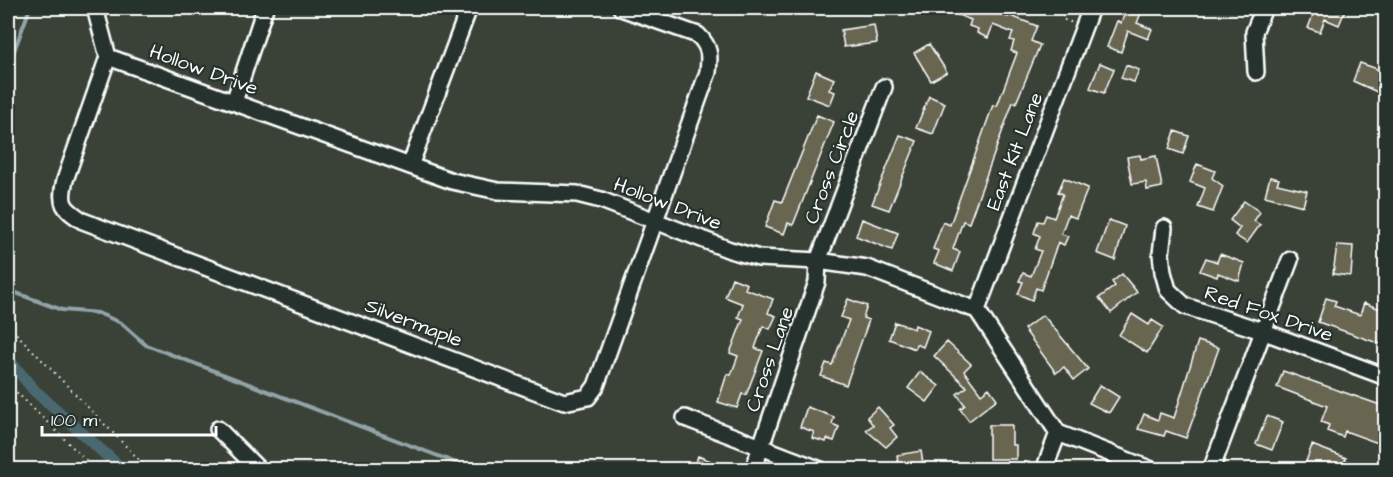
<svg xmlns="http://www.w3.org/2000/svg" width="1393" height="477" font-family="'Architects Daughter',sans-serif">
<rect width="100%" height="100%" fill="#3a4238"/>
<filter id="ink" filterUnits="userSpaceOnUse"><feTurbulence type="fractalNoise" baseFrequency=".0167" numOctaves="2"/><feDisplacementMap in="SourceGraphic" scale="12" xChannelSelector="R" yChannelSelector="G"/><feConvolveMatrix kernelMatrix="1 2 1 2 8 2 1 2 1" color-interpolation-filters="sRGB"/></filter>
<g filter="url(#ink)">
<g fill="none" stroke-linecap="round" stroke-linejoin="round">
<path stroke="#92a4a9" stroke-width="4" d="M8,67L30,8
M8,290L62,310L98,313L121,323L146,345L475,470"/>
<path stroke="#4a6870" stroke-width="12" d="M8,359L34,390L123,470"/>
</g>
<path fill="#686551" stroke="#fff" stroke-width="1.5" d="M940,8H982L1008,17V15L1037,26L1031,41L1040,45L1016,103L1013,102L969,223L963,221L953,249L960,252L953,271L934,263L939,251L933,249L943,222L950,225L993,105L997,106L1017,53L1011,51L1014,41L1010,40L1013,33L993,25L988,38L977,33L978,29L969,26L971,20Z
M1127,8H1143L1137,23L1152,29L1148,39L1128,31L1121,52L1107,47L1117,21L1121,23Z
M1296,8H1346L1339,25L1325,19L1320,32L1308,28L1313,15Z
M874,25L877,43L844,47L841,30Z
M929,44L947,72L931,81L914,53Z
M1100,63L1114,69L1104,93L1090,88Z
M1360,63L1386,72V96L1353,81Z
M1126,65L1139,70L1134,82L1121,78Z
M816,71L834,79L829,90L835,92L830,105L806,96Z
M929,96L945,103L933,134L916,128Z
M817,115L834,122L793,225L788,223L784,234L765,227L775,200L782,202Z
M1175,131L1189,136L1183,154L1169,149Z
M900,135L917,141L889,210L872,204Z
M1140,155L1141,159L1156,156L1162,187L1147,190L1146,182L1132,184L1127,157Z
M1197,164L1215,171L1212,178L1223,186L1213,212L1198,207L1205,188L1190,182Z
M1270,177L1279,179L1277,184L1307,191L1303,206L1265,196Z
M1064,178L1088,188L1076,218L1068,215L1061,234L1068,236L1064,245L1058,242L1041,290L1036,288L1032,300L1018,294L1023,282L1019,281L1023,273L1031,276L1041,251L1035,249L1040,236L1034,233L1038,221L1043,222L1046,215L1054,218L1063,194L1058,192Z
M1244,201L1260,212L1254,221L1260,225L1247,243L1235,235L1240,228L1230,220Z
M862,219L898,233L892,250L856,236Z
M1109,220L1125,226L1115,260L1097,253Z
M1337,245L1353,246L1351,276L1333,274Z
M1220,254L1244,263L1239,281L1218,273L1217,277L1200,271L1206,258L1217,262Z
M1122,274L1137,292L1111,313L1099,298L1115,286L1112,282Z
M732,278L747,284L745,289L773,299L768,313L776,316L770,329L763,326L755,348L763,351L746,395L742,394L737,408L718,402L727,374L731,375L738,356L730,353L743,319L738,317L743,304L725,297Z
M1326,298L1336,301L1334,306L1360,315L1364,303L1386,311V346L1318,322Z
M848,299L867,306L863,318L869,320L846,385L821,376L826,363L832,365L849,320L841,317Z
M1132,314L1149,325L1152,320L1163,327L1147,353L1119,335Z
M1043,315L1088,369L1074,380L1064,367L1056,373L1024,329Z
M895,322L914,329L915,325L929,331L923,347L916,344L915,349L889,339Z
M1198,341L1219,348L1186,438L1166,431L1164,436L1138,429L1144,414L1158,420L1160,413L1174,418Z
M947,342L971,364L964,371L981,394L989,388L997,399L969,421L960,409L965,405L957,394L967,387L934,356Z
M1283,371L1386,407L1383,415L1386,416V446L1345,431L1343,437L1327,431L1329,425L1321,422L1327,406L1277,387Z
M920,372L939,386L927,402L908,388Z
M1100,385L1119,397L1109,413L1089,403Z
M807,407L834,417L832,424L839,427L834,441L827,439L826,442L812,438L814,432L800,427Z
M878,407L894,425L890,428L897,437L886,447L866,430L873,425L867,417Z
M1267,416L1283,422L1272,450L1256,444Z
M989,425H1012V445H1016V459H989Z
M1312,445L1346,458L1345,460L1367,470H1303Z
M921,451L924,470H899L897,455Z
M698,456L731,469V470H693Z"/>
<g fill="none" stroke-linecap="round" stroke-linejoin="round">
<defs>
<path id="minor" d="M95,8L108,57L65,180C59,204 63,208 83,221L564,402L588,397L596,386L708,72C710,55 710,47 698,35L621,8
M108,57L452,181L498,191L577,194L601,200L730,250L759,258L818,261L867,268L963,305L977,310L1058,433L1152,470
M1256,72L1254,32L1264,8
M234,102L265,8
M410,166L469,8
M1164,228L1161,254L1163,272L1168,290L1185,306L1262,331L1386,377
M977,310L1091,8
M685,418L821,470
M218,429L259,470
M753,470L817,282L818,261L884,87
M1044,470L1058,433
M1211,470L1290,260"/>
</defs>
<use href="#minor" stroke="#fff" stroke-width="20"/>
<path stroke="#fff" stroke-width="2" stroke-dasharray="1.5 4.5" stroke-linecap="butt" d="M1066,10L1062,19L1073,23
M8,28L16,8
M8,325L149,470
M8,384L96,470"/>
<use href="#minor" stroke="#26332d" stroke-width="15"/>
</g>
</g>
<g text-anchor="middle" stroke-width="4.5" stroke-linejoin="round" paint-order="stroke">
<g font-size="20" fill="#fff" stroke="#26332d">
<text transform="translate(204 69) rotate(20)" y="7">Hollow Drive</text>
<text transform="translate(1014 151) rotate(-69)" y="7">East Kit Lane</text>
<text transform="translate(831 167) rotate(-69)" y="7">Cross Circle</text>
<text transform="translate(668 203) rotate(21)" y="7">Hollow Drive</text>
<text transform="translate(1269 313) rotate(19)" y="7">Red Fox Drive</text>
<text transform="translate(414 322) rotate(21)" y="7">Silvermaple</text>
<text transform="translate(769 359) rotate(-71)" y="7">Cross Lane</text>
</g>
</g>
<rect width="1393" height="477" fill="none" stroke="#26332d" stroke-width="30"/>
<rect x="15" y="15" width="1363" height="447" fill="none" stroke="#fff" stroke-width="2" filter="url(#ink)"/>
<path d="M42 426v9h174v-9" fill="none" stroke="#ffffff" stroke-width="3"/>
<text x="51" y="426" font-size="18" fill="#ffffff" stroke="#26332d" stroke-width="4.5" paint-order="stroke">100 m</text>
</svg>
